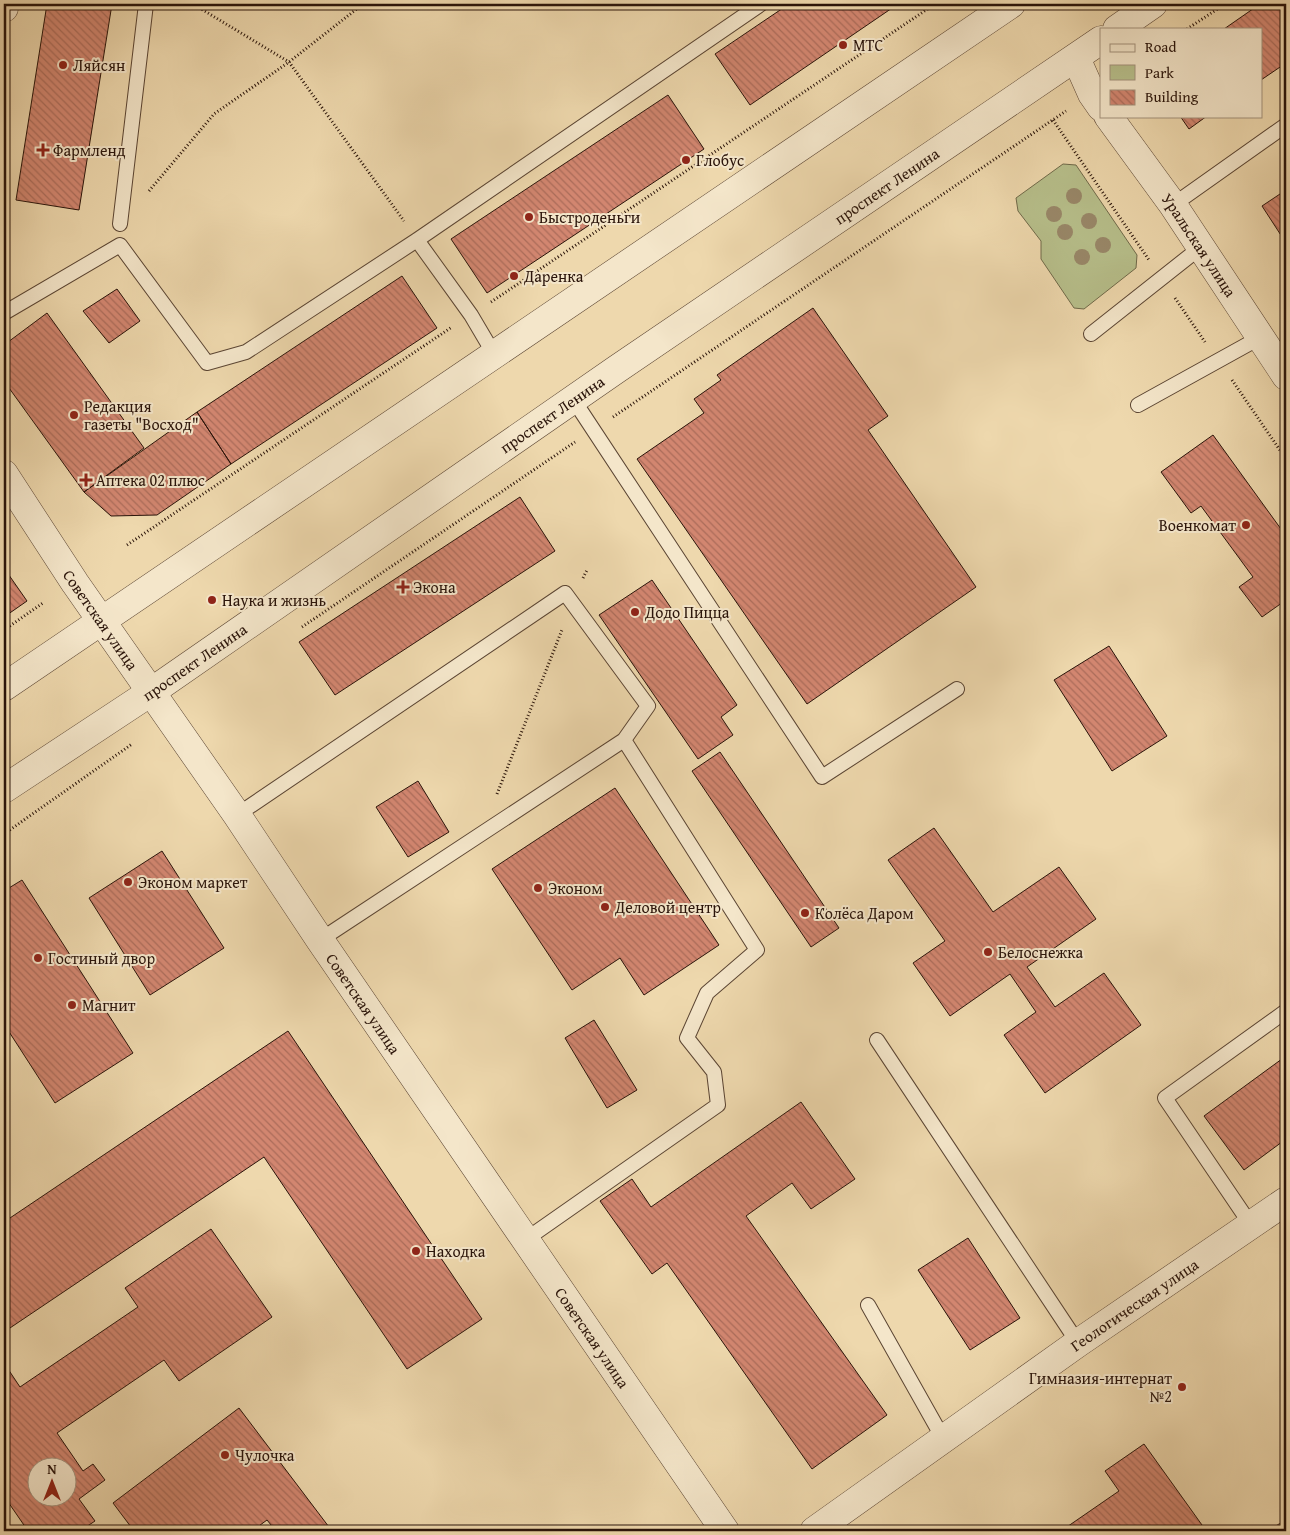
<svg xmlns="http://www.w3.org/2000/svg" width="1290" height="1535" font-family="'Gentium Book Plus',serif">
<defs>
<pattern id="building-back-hatch" width="6" height="6" patternUnits="userSpaceOnUse" patternTransform="scale(1.25)"><rect width="6" height="6" fill="#d28670"/><path d="M-1 5l2 2M0 0l6 6M5-1l2 2" fill="none" stroke="#ab6c5a"/></pattern>
</defs>
<rect width="100%" height="100%" fill="#eed8ad"/>
<filter id="stains"><feTurbulence type="fractalNoise" baseFrequency=".004" numOctaves="4"/><feColorMatrix values="0 0 0 0 .2 0 0 0 0 .09 0 0 0 0 .02 0 0 0 .5 -.17"/></filter>
<radialGradient id="worn" r=".72"><stop offset=".6" stop-color="#630" stop-opacity="0"/><stop offset="1" stop-color="#630" stop-opacity=".3"/></radialGradient>
<path fill="#b7bf8b" stroke="#706a4a" d="M1063,164L1076,165L1137,255L1136,268L1084,309L1074,308L1041,259V241L1018,211L1016,198Z"/>
<path fill="url(#building-back-hatch)" stroke="#2a140a" fill-rule="evenodd" d="M47,4H112L79,210L16,200Z
M789,4H898L750,105L715,54Z
M1260,4H1286V63L1261,80V29H1224Z
M668,95L704,149L487,293L451,239Z
M1180,116H1207L1189,129Z
M1286,190V243L1262,206Z
M402,276L437,328L231,464L197,412Z
M117,289L140,321L109,343L83,311Z
M813,308L888,416L868,430L976,587L807,704L637,459L704,413L694,399L721,380L717,375Z
M47,313L144,448L84,492L4,381V345Z
M197,412L231,464L157,515L111,516L84,492Z
M1213,435L1286,536V600L1262,617L1239,587L1253,577L1201,506L1191,513L1161,472Z
M520,497L555,551L335,695L299,642Z
M4,568L27,601L4,617Z
M652,580L737,705L721,717L733,735L698,759L599,615Z
M1109,646L1167,736L1112,771L1054,680Z
M720,752L839,928L811,947L692,771Z
M418,781L449,832L408,857L376,807Z
M615,788L719,945L644,995L620,958L572,990L492,869Z
M934,828L993,912L1059,867L1096,919L1027,967L1055,1007L1104,973L1141,1025L1045,1093L1004,1035L1036,1012L1010,974L950,1016L913,963L945,941L888,860Z
M162,851L224,948L150,995L89,898Z
M22,880L133,1053L55,1103L4,1024V891Z
M594,1020L637,1090L607,1108L565,1038Z
M288,1031L482,1319L407,1369L264,1157L4,1332V1222Z
M1286,1056V1139L1244,1170L1204,1116Z
M801,1102L855,1179L811,1209L792,1183L746,1216L887,1415L812,1469L667,1263L652,1274L600,1201L632,1179L651,1207Z
M211,1229L272,1317L179,1381L164,1360L57,1433L83,1471L93,1464L105,1480L79,1499L95,1521L86,1527L89,1531H28L4,1496V1363L20,1387L138,1307L125,1288ZM38,1468H68V1498H38Z
M968,1238L1020,1318L970,1350L918,1270Z
M239,1408L332,1531H276L267,1520L252,1531H134L113,1503Z
M1144,1444L1202,1525L1193,1531H1061L1119,1491L1105,1471Z"/>
<g fill="none" stroke-linecap="round" stroke-linejoin="round">
<defs>
<path id="service" d="M1173,205L1286,125
M120,224L146,4
M417,240L471,315L494,354
M4,313L120,245L207,363L246,352L417,240L761,4
M1091,334L1201,247
M573,399L822,777L957,689
M1138,405L1261,337
M237,815L565,593L648,706L624,740
M320,940L624,740L757,950L707,993L687,1038L714,1072L718,1105L525,1240
M877,1040L1078,1343
M1251,1225L1165,1098L1286,1011
M868,1305L944,1440
M1282,1531L1286,1529"/>
<g id="minor">
<path d="M4,8V4"/>
<path d="M1076,58L1092,94L1101,107"/>
<path id="s1" d="M1108,116L1173,205L1286,376"/>
<path id="s2" d="M4,474L75,583L237,815L320,940L725,1531"/>
<path id="s3" d="M814,1531L1078,1343L1286,1201"/>
</g>
<g id="tertiary">
<path d="M1117,29L1153,4"/>
<path d="M4,687L1011,4"/>
<path id="s4" d="M4,789L151,692L617,369L1101,40"/>
</g>
</defs>
<use href="#service" stroke="#5b4533" stroke-width="16"/>
<use href="#minor" stroke="#5b4533" stroke-width="29"/>
<use href="#tertiary" stroke="#5b4533" stroke-width="29"/>
<path stroke="#2a140a" stroke-width="3" stroke-dasharray="1 2.5" stroke-linecap="butt" d="M193,4L289,62L404,221
M1187,29L1225,4
M1053,120L1149,260
M149,191L214,114L289,62L363,4
M1175,298L1205,342
M491,302L935,4
M1232,380L1286,459
M613,417L1066,111
M127,545L452,327
M583,578L587,570
M302,627L575,442
M4,630L43,603
M497,794L562,630
M4,834L132,744"/>
<use href="#service" stroke="#f4e6ca" stroke-width="14"/>
<use href="#minor" stroke="#f4e6ca" stroke-width="28"/>
<use href="#tertiary" stroke="#f4e6ca" stroke-width="28"/>
</g>
<g fill="#998869">
<circle cx="1074" cy="196" r="8"/>
<circle cx="1054" cy="214" r="8"/>
<circle cx="1089" cy="221" r="8"/>
<circle cx="1065" cy="232" r="8"/>
<circle cx="1103" cy="245" r="8"/>
<circle cx="1082" cy="257" r="8"/>
</g>
<g fill="#8f2418" stroke="#f4e6ca" stroke-width="2">
<circle cx="843" cy="45" r="5"/>
<circle cx="63" cy="65" r="5"/>
<path d="M40.5 142.5h5v5h5v5h-5v5h-5v-5h-5v-5h5z"/>
<circle cx="686" cy="160" r="5"/>
<circle cx="529" cy="217" r="5"/>
<circle cx="514" cy="276" r="5"/>
<circle cx="74" cy="415" r="5"/>
<path d="M83.5 472.5h5v5h5v5h-5v5h-5v-5h-5v-5h5z"/>
<circle cx="1246" cy="525" r="5"/>
<path d="M400.5 579.5h5v5h5v5h-5v5h-5v-5h-5v-5h5z"/>
<circle cx="212" cy="600" r="5"/>
<circle cx="635" cy="612" r="5"/>
<circle cx="128" cy="882" r="5"/>
<circle cx="538" cy="888" r="5"/>
<circle cx="605" cy="907" r="5"/>
<circle cx="805" cy="913" r="5"/>
<circle cx="988" cy="952" r="5"/>
<circle cx="38" cy="958" r="5"/>
<circle cx="72" cy="1005" r="5"/>
<circle cx="416" cy="1251" r="5"/>
<circle cx="1182" cy="1387" r="5"/>
<circle cx="225" cy="1455" r="5"/>
</g>
<g text-anchor="middle" stroke-width="4" stroke-linejoin="round" paint-order="stroke">
<g font-size="16" fill="#2a140a" stroke="#f4e6ca" text-anchor="start">
<text x="853" y="51">МТС</text>
<text x="73" y="71">Ляйсян</text>
<text x="53" y="156">Фармленд</text>
<text x="696" y="166">Глобус</text>
<text x="539" y="223">Быстроденьги</text>
<text x="524" y="282">Даренка</text>
<text x="84" y="412">Редакция<tspan x="84" dy="18">газеты "Восход"</tspan></text>
<text x="96" y="486">Аптека 02 плюс</text>
<text x="1236" y="531" text-anchor="end">Военкомат</text>
<text x="413" y="593">Экона</text>
<text x="222" y="606">Наука и жизнь</text>
<text x="645" y="618">Додо Пицца</text>
<text x="138" y="888">Эконом маркет</text>
<text x="548" y="894">Эконом</text>
<text x="615" y="913">Деловой центр</text>
<text x="815" y="919">Колёса Даром</text>
<text x="998" y="958">Белоснежка</text>
<text x="48" y="964">Гостиный двор</text>
<text x="82" y="1011">Магнит</text>
<text x="426" y="1257">Находка</text>
<text x="1172" y="1384" text-anchor="end">Гимназия-интернат<tspan x="1172" dy="18">№2</tspan></text>
<text x="235" y="1461">Чулочка</text>
</g>
<g font-size="16" fill="#2a140a" stroke="#f4e6ca">
<text dy="6" stroke="none"><textPath href="#s4" startOffset="1069">проспект Ленина</textPath></text>
<text dy="6" stroke="none"><textPath href="#s1" startOffset="158">Уральская улица</textPath></text>
<text dy="6" stroke="none"><textPath href="#s4" startOffset="664">проспект Ленина</textPath></text>
<text dy="6" stroke="none"><textPath href="#s2" startOffset="175">Советская улица</textPath></text>
<text dy="6" stroke="none"><textPath href="#s4" startOffset="229">проспект Ленина</textPath></text>
<text dy="6" stroke="none"><textPath href="#s2" startOffset="640">Советская улица</textPath></text>
<text dy="6" stroke="none"><textPath href="#s3" startOffset="392">Геологическая улица</textPath></text>
<text dy="6" stroke="none"><textPath href="#s2" startOffset="1045">Советская улица</textPath></text>
</g>
</g>
<rect width="1290" height="1535" fill="none" stroke="#eed8ad" stroke-width="20"/>
<rect x="5" y="5" width="1280" height="1525" fill="none" stroke="#2a140a" stroke-width="2.5"/>
<rect x="10" y="10" width="1270" height="1515" fill="none" stroke="#2a140a"/>
<rect x="1100" y="28" width="162" height="90" fill="#f4e6ca" stroke="#a3927d"/>
<rect x="1110" y="44" width="25" height="8" fill="#f4e6ca" stroke="#a3927d"/>
<text x="1145" y="52" font-size="15" fill="#2a140a">Road</text>
<rect x="1110" y="65" width="25" height="15" fill="#b7bf8b" stroke="#a3927d"/>
<text x="1145" y="78" font-size="15" fill="#2a140a">Park</text>
<rect x="1110" y="90" width="25" height="15" fill="url(#building-back-hatch)" stroke="#a3927d"/>
<text x="1145" y="102" font-size="15" fill="#2a140a">Building</text>
<g transform="translate(52 1482)"><circle r="24" fill="#f4e6ca" stroke="#a3927d"/>
<path d="M0-4L9 19L0 12L-9 19Z" fill="#8f2418"/>
<text y="-8" font-size="14" font-weight="bold" text-anchor="middle" fill="#2a140a">N</text>
</g>
<rect width="100%" height="100%" filter="url(#stains)"/>
<rect width="100%" height="100%" fill="url(#worn)"/>
</svg>
